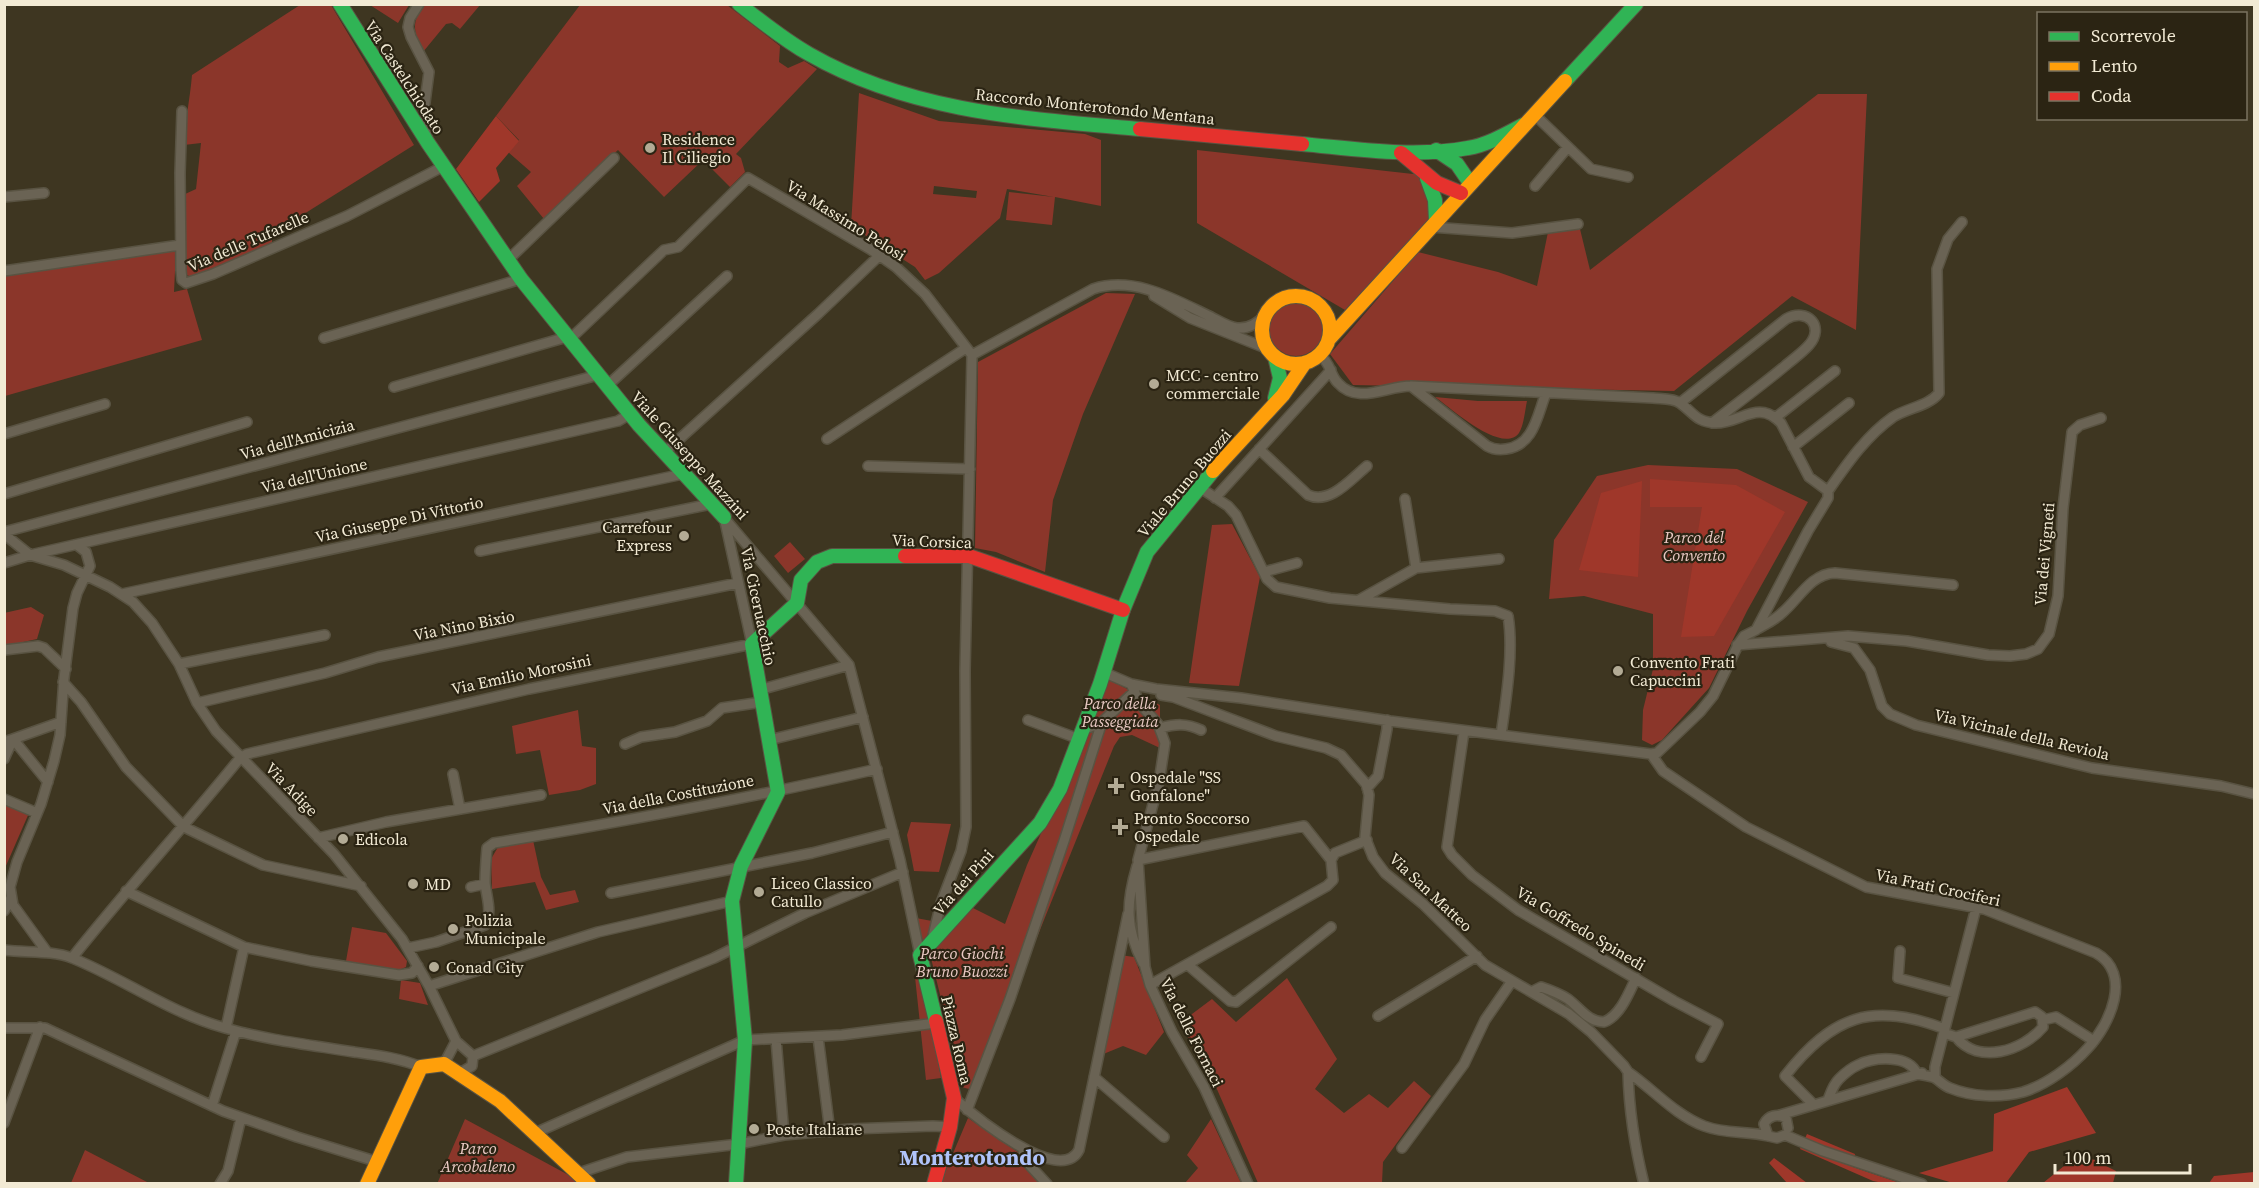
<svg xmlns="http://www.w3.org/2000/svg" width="2259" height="1188" font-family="'Source Serif 4',serif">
<rect width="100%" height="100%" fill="#3e3621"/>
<path fill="#8b362a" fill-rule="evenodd" d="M300,5H331L414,145L272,234V243L193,278L185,274L183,195L196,189L201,143L184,145C185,121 190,99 192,75Z
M409,5L398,23L370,5L409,4Z
M425,5H480L460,29L452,23L446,24L423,52C414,33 410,22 425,5Z
M580,5H727L780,46L779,62L788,68L804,61L817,69L736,154L741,158L745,172L730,187L703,160L664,197L618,150L544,219L517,186L531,172L508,152L519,140L496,116Z
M859,93L939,121L1085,134L1101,140V206L1055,197L1052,225L1006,220L1009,192L1054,197L1007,189L1000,218L939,273L925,280L915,267L851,226ZM934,186L977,191L976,198L933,194Z
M1818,94H1867L1856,330L1792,296L1674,391L1353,385L1330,354L1418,252L1498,272L1537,286L1548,232L1580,229L1590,270Z
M1197,150L1422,175L1432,217L1345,310L1197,223Z
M176,250L174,292L187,289L202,340L5,396L4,275Z
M1106,293L1135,294L1083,414L1053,500L1045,572L996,552L975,548L978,362Z
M1269 329a27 27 0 1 1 54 0a27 27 0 1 1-54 0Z
M1435,397L1478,401H1527C1525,410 1524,425 1519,433C1502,455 1451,408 1435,397Z
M1648,465L1737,469L1808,502L1747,611L1709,688L1662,740L1652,745L1642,740L1643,710L1653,669V614L1584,596L1549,599L1554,540L1597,476Z
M1232,524L1260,577L1239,686L1189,683L1212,525Z
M790,542L805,559L788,573L774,556Z
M31,607L44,615L37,639L5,646L4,613Z
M1109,680L1160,705V748L1132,735L1120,737L1114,746L976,1089C948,1091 954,1064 959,1047L952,1043L930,954L973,908L1005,924L1027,865Z
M578,710L582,746L596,748V784L580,790L549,795L540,750L516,754L512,726Z
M5,802L29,813L5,868Z
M911,822L951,824L939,872L914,871L907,835Z
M533,840L541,877L550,895L575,890L579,902L546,910L535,882L492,889L491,859L498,847Z
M916,918L932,921L924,945Z
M352,927L386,933L407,961L406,967L399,970L346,961Z
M1120,955L1134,957L1164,1032L1146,1055L1123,1046L1101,1055Z
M915,977L923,979L941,1078L926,1080Z
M1287,978L1337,1059L1315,1089L1344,1113L1369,1094L1388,1108L1414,1081L1431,1096L1383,1162L1382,1183H1258L1216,1087L1180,1023L1212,999L1236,1022Z
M401,980L420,983L428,1005L399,999Z
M968,1118L1019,1153L1047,1183L940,1184Z
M465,1119L574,1178L579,1183L437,1184Z
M1211,1119L1241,1183H1185L1198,1168L1187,1155Z
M85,1150L149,1183H71Z"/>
<path fill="#9f372a" d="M496,116L519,141L496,168L500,181L479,202L456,169Z
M1650,479L1736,485L1785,512L1714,636L1681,637L1702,507H1650Z
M1642,481L1638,577L1579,570L1601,493Z
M2067,1087L2096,1133L2029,1152L2006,1183H1953L1919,1173L1993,1151L1994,1114Z
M1807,1134L1855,1154L1853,1167L1900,1183H1883L1873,1181L1800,1149Z
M2080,1153L2116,1171L2113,1183H2043Z
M1774,1158L1807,1183H1787L1769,1163Z
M2254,1172V1183H2209L2214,1176Z"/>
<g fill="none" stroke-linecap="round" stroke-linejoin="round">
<defs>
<path id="street" d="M419,4L410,18L408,27L411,37L429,72L424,110L427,138
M182,111L180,173L181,270L182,280L186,283L213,274L347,216L444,166
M1534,114L1591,169L1628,177
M1535,186L1568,147
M4,197L44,193
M1431,227L1512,233L1578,224
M508,260L614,158
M4,271L180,245
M1154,296L1190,318L1268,349
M324,338L521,279
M569,340L664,250L678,247L748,178L870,249L896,267L925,294L972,355L965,671L966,827L961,851L941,903L932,940
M972,355L1093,289C1133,276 1172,298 1207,315C1216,319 1227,327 1237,328C1248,329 1258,323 1265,315
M607,386L727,276
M1411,386L1487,446C1494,450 1499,450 1506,449C1534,445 1537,416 1546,393
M394,387L567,337
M1680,403L1786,319C1808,307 1825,327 1809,345C1802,353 1793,359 1785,366C1761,386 1736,404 1712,423
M1775,418L1835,371
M4,434L105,404
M827,439L966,348
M1793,447L1849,403
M1259,449L1308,495C1330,505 1351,479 1367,466
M665,452L818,314L880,255
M868,466L970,469
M1199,487L1228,506L1236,515L1267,579L1276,587L1330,598L1450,609L1495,611L1508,616C1514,651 1506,700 1501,735
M1828,491C1847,464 1866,436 1893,417C1907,408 1929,406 1939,393L1937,269L1948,239L1962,222
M4,494L247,422
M1215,498L1331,370
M725,519L849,665L900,860L920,955
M4,532L598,375
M4,534L30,555L64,565L110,587L133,602L152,623L179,664L197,703L216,731L334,854L402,939L429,986L456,1041L444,1064
M480,551L711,504
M4,563L30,555L618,421L630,414
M1416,568L1499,559
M1264,572L1297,563
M122,594L683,474
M1359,600L1416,568L1405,499
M1757,629C1766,624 1775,620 1782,613C1799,599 1810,574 1835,573L1953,585
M1831,642L1854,648L1870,670L1882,706L1890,714L1916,725L2092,768L2221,786L2254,794
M1737,645L1848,636L1907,641L1988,655L2010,656L2026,654L2038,649L2049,634L2058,596L2063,508L2072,432L2080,425L2101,418
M4,650L38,646L44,648L66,669
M179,664L325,635
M1103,672L1131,684L1156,689L1241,698L1390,721L1651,754L1657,753L1700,712L1713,696L1739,643L1744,636L1756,630L1808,531L1828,498V491L1809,477L1781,423C1758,399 1741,423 1716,423C1696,422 1694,413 1680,403C1673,398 1661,399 1653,398L1411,386C1386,386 1358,405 1338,383C1329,374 1332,365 1320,355
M63,682L81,702L126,767L184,827L263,865L361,886
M1131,684L1140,704L1158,724L1165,743L1159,782L1138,860L1145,967L1150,985L1172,1032L1204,1087L1248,1184
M759,690L849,665
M1161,695L1173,697L1276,736L1326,748L1341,755L1366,784L1369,795L1365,837L1373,857L1385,873L1423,904L1485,965L1569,1014L1591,1032L1624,1066L1628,1072C1629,1112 1634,1144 1644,1184
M197,703L325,673L378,657L738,583
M1028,720L1079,739
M1160,728C1176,724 1186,723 1201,730
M1083,730L1102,722L1134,692
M1464,731L1447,847L1452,855L1472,875L1518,910L1674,1001L1718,1024L1701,1057
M769,740L863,717
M4,742L13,739L48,782
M625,744L641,737L675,732L707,721L722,708L762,702
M1651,754L1663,771L1746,827L1866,887L1984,909L2096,953C2133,974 2110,1024 2088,1048C2072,1066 2046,1085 2023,1092C2000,1098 1972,1097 1950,1088C1944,1086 1940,1081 1935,1078C1931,1076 1922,1075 1917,1074
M4,759L13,739L61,722
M453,774L460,809
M1367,788L1378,776L1387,729V720
M4,799L37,813
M318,838L386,822L541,795
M1138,860L1304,826L1331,860
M1137,866C1126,903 1125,928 1143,963
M471,887L485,884
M126,891L244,947L311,961L399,975L412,973L418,966
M611,893L812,853L893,832
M4,911L11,898
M408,948L436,942L485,925C493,912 486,896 485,882C485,871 486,860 487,848L494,843C622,822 750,798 877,769
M4,950C27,953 51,950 72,958C124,979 170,1013 225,1028C267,1040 311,1045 354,1052C376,1055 400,1058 421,1067
M1900,951L1898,978L1954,993
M47,952L13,905L10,887L17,862L41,804L54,761L60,735L64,678L73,608L77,593L90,566L86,552L77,545
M72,958C126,890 185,826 240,758L247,754L529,689L752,644L724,517
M1188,965L1230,1001L1236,1002L1331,927
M1150,985L1327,886L1333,880L1331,860L1335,853L1367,840
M429,986L598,932L732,901
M1533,991L1541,987C1550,990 1560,994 1568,999C1580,1008 1588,1022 1604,1022C1620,1016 1629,993 1636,978
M1378,1016L1477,956
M2043,1020L2056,1017L2094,1041
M4,1028H45L223,1111L297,1137L378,1162
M226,1028L244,947
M1944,1033L1956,1037L2035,1012L2042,1017L2043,1027C2023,1051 1978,1065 1956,1037
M818,1037L830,1132
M776,1039L784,1135
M456,1041L473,1056
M473,1056L714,958L805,913L903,872
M1628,1072C1653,1089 1675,1115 1704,1126C1725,1134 1747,1131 1768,1136
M460,1073L472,1066L473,1056
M1094,1077L1164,1137
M1935,1078V1067L1976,908
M954,1098C973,1115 1060,1187 1079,1150L1128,914
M1828,1100C1831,1092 1833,1085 1839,1079C1844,1074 1851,1068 1858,1065C1874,1057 1909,1054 1917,1074
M1814,1105L1785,1076C1832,1016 1872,1001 1945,1029
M212,1106L236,1031
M967,1110L1010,999L1064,841L1102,722
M1780,1115L1922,1073
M4,1123L40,1027
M1788,1128L1786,1118C1777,1113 1768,1116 1764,1124L1768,1136L1777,1138L1785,1135L1823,1151L1922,1184
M535,1133L745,1040L842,1035L936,1023
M1402,1148L1464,1064L1485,1020L1512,981
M1024,1149L1023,1158L1047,1184
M579,1173L627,1157L739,1144L784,1135L850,1129L933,1126L950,1127
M220,1184L228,1171L241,1118"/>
<path id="fast" d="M340,4L428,143L521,279L639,425L724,517
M739,4C762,22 784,40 809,54C910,112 1027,119 1140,129
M1565,81L1636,4
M1302,144C1357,149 1413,158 1468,148C1487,145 1506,134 1523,125
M1436,150L1457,164L1470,183
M1427,178L1435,200L1436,221
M1275,357L1280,378L1275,398
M936,1021L920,955L1040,823L1060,789L1100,684L1123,610L1147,552L1213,471
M736,1184L745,1040L732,901L741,866L778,792L752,644L797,603L801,580L817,562L832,556H905"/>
<path id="slow" d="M1262 330a34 34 0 1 1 68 0a34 34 0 1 1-68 0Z
M1330,338L1565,81
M1213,471L1283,395L1304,364
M367,1184L421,1067L444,1064L500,1101L589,1184"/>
<path id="jam" d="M1140,129L1302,144
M1401,153L1437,183L1461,193
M905,556H969L1123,610
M934,1184L950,1127L954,1098L936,1021"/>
</defs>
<use href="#street" stroke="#595342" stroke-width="12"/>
<use href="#fast" stroke="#595342" stroke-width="16"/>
<use href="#slow" stroke="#595342" stroke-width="16"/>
<use href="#jam" stroke="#595342" stroke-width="16"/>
<use href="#street" stroke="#6a6354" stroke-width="9"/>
<use href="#fast" stroke="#30b455" stroke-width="14"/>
<use href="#slow" stroke="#ff9f0a" stroke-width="14"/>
<use href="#jam" stroke="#e5322d" stroke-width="14"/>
</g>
<g fill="#b3ab95" stroke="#2b2413" stroke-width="2">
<circle cx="650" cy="148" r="6"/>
<circle cx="1154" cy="384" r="6"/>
<circle cx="684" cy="536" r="6"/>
<circle cx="1618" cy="671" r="6"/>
<path d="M1113 777h6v6h6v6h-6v6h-6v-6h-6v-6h6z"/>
<path d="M1117 818h6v6h6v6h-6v6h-6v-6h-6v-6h6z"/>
<circle cx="343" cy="839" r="6"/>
<circle cx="413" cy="884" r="6"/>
<circle cx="759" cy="892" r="6"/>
<circle cx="453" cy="929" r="6"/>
<circle cx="434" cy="967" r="6"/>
<circle cx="754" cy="1129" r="6"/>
</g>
<g text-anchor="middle" stroke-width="4.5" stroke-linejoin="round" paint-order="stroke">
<g font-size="16" fill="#f2ead4" stroke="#2b2413">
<text transform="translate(405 77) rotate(57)" y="6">Via Castelchiodato</text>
<text transform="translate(1095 106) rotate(6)" y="6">Raccordo Monterotondo Mentana</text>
<text transform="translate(846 220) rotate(32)" y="6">Via Massimo Pelosi</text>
<text transform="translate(248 241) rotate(-23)" y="6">Via delle Tufarelle</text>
<text transform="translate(297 439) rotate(-15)" y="6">Via dell'Amicizia</text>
<text transform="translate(690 455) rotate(48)" y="6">Viale Giuseppe Mazzini</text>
<text transform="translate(314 475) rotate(-13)" y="6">Via dell'Unione</text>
<text transform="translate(1184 483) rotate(-50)" y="6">Viale Bruno Buozzi</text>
<text transform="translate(399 519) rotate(-12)" y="6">Via Giuseppe Di Vittorio</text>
<text transform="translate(932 541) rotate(2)" y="6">Via Corsica</text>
<text transform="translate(2044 554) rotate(-85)" y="6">Via dei Vigneti</text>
<text transform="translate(759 606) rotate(78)" y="6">Via Ciceruacchio</text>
<text transform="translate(464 625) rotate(-11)" y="6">Via Nino Bixio</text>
<text transform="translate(521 674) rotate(-12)" y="6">Via Emilio Morosini</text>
<text transform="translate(2022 734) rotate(13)" y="6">Via Vicinale della Reviola</text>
<text transform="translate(292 789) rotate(46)" y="6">Via Adige</text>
<text transform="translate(678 794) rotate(-11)" y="6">Via della Costituzione</text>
<text transform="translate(963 882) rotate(-48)" y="6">Via dei Pini</text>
<text transform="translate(1938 887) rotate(12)" y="6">Via Frati Crociferi</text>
<text transform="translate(1431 892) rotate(43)" y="6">Via San Matteo</text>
<text transform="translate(1581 928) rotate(31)" y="6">Via Goffredo Spinedi</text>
<text transform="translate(1192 1032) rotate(63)" y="6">Via delle Fornaci</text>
<text transform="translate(957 1040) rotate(77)" y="6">Piazza Roma</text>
</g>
<g font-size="16" fill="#f2ead4" stroke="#2b2413" text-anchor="start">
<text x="662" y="145">Residence<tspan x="662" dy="18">Il Ciliegio</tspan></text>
<text x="1166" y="381">MCC - centro<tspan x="1166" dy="18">commerciale</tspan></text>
<text x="672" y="533" text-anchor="end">Carrefour<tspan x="672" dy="18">Express</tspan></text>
<text x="1630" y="668">Convento Frati<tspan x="1630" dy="18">Capuccini</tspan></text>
<text x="1130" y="783">Ospedale "SS<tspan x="1130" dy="18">Gonfalone"</tspan></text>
<text x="1134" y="824">Pronto Soccorso<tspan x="1134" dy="18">Ospedale</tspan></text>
<text x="355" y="845">Edicola</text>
<text x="771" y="889">Liceo Classico<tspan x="771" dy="18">Catullo</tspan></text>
<text x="425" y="890">MD</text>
<text x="465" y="926">Polizia<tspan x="465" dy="18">Municipale</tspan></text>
<text x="446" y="973">Conad City</text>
<text x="766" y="1135">Poste Italiane</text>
</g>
<g font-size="16" font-style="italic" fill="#eacac4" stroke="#2b2413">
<text x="1694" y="543">Parco del<tspan x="1694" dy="18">Convento</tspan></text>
<text x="1120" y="709">Parco della<tspan x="1120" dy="18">Passeggiata</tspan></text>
<text x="962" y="959">Parco Giochi<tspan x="962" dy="18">Bruno Buozzi</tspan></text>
<text x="478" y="1154">Parco<tspan x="478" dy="18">Arcobaleno</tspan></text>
</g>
<g font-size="22" font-weight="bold" fill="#b0c3fa" stroke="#2b2413">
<text x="972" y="1165">Monterotondo</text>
</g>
</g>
<rect width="2259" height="1188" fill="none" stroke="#f2ead4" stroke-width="12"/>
<rect x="2037" y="12" width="210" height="108" fill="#2b2413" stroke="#7b7360" stroke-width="1.5"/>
<rect x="2049" y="32" width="30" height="9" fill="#30b455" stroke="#7b7360" stroke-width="1.5"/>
<text x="2091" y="42" font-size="18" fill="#f2ead4">Scorrevole</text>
<rect x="2049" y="62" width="30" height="9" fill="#ff9f0a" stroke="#7b7360" stroke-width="1.5"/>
<text x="2091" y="72" font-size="18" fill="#f2ead4">Lento</text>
<rect x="2049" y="92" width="30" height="9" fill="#e5322d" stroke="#7b7360" stroke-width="1.5"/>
<text x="2091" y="102" font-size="18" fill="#f2ead4">Coda</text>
<path d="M2055 1164v9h135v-9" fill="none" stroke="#f2ead4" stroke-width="3"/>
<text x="2064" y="1164" font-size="18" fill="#f2ead4" stroke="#2b2413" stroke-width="4.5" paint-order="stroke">100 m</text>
</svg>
